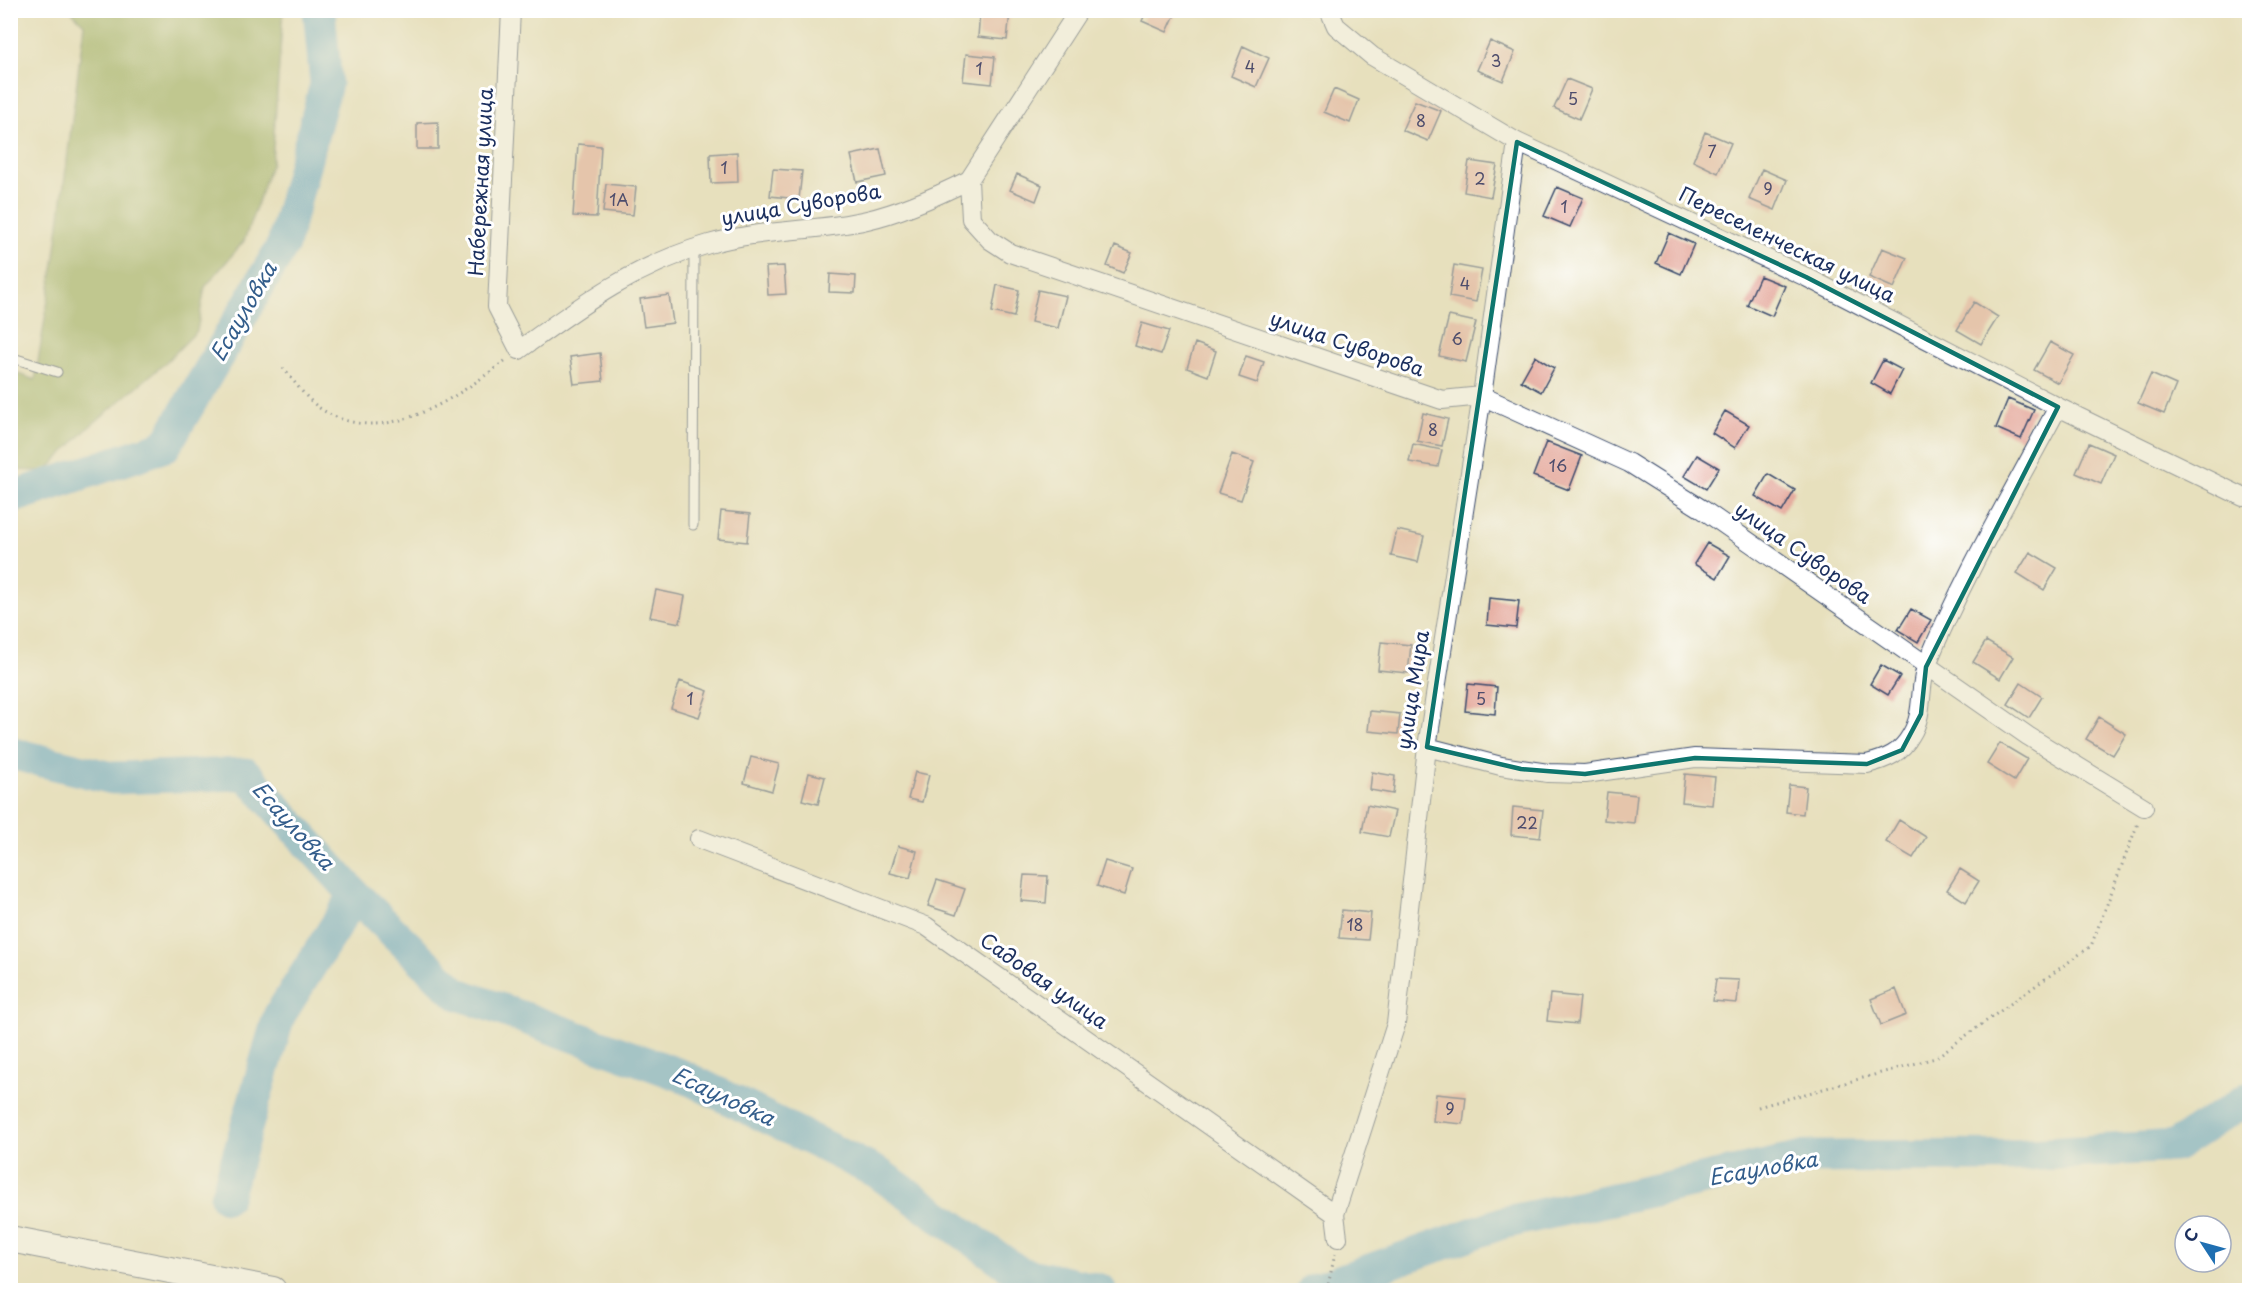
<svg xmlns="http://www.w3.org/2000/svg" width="2260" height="1301" font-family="'Playpen Sans',sans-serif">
<rect width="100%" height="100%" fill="#fff"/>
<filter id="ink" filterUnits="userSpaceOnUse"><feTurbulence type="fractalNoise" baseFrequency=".0167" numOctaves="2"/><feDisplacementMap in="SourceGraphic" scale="12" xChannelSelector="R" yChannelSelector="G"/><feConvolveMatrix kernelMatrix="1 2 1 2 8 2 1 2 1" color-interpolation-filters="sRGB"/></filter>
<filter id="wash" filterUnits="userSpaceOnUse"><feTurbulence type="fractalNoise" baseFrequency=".008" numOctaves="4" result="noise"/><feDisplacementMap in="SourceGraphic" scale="24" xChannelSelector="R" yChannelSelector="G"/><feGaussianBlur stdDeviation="1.35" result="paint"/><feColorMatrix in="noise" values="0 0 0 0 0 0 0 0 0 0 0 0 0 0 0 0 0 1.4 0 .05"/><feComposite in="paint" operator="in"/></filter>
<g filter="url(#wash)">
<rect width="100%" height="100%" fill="#e7e0bd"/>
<path fill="#90a859" stroke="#566c5c" stroke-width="1.5" d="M71,11H283L272,162L244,241L205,287L197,331L164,364L88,428L46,471L11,470V371L35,380L55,256L84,24Z"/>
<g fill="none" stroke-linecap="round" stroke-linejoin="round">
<path stroke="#57a2cf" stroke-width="33" d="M10,498L165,446L283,245L326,84L319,10
M10,753L112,778L246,774L355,895L456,993L683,1076L878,1173L1020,1273L1100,1290
M226,1197L279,1016L355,895
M1313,1290L1502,1223L1807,1157L2010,1156L2175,1146L2250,1097"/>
</g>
<g id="blocks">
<path fill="#e3a496" d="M980,10L1010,12L1007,40L978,37Z
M1147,10H1177L1167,32L1142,21Z
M1490,41L1515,52L1503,81L1477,70Z
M1243,46L1269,58L1256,87L1231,76Z
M966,54L995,57L992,84L963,81Z
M1567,79L1592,89L1579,119L1554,108Z
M1334,89L1359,100L1350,123L1324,112Z
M1415,101L1441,111L1428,141L1402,130Z
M438,122V149H417V123Z
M1705,132L1731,143L1718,173L1693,161Z
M578,144L601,146L597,217L573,216Z
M880,149L886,176L857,182L851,155Z
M737,152L738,182L711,183L710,154Z
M1469,161L1497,165L1491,197L1464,192Z
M773,169L802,171L799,199L770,196Z
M1762,169L1787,180L1775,210L1749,199Z
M1017,174L1042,185L1036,201L1010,190Z
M606,184L636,187L633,215L603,212Z
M1557,187L1583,198L1570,227L1544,216Z
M1669,233L1694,244L1681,274L1656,263Z
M1115,246L1132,253L1123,273L1107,266Z
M1882,248L1907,258L1894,288L1869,277Z
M1454,265L1482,270L1476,302L1449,297Z
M784,266L786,294L768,295L766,267Z
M830,274L856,276L855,293L829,292Z
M1760,276L1785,286L1772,316L1747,305Z
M997,285L1019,290L1014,317L992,312Z
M1038,290L1066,296L1058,328L1031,322Z
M669,295L673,323L644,327L640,299Z
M1974,302L1998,317L1981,344L1957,330Z
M1449,316L1476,322L1466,362L1439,356Z
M1142,323L1169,331L1161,354L1135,346Z
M2050,342L2074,355L2058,383L2034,370Z
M1195,343L1216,351L1208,376L1187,368Z
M600,353L603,381L574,384L570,357Z
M1246,356L1264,362L1257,383L1239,377Z
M1535,356L1554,368L1541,392L1521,381Z
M1883,360L1902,370L1890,394L1871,383Z
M2151,374L2176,385L2164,414L2138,403Z
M2008,399L2034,410L2021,439L1996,428Z
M1725,411L1749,425L1735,448L1712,433Z
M1423,413L1448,419L1442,446L1417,441Z
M1546,442L1582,456L1569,490L1533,476Z
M2089,443L2114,454L2101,484L2076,473Z
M1413,444L1442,450L1438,467L1409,462Z
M1232,454L1254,462L1241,500L1218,493Z
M1697,455L1719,468L1706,489L1684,476Z
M1768,474L1795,490L1782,512L1755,496Z
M721,511L750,514L747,542L718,539Z
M1397,530L1424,536L1418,562L1391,556Z
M1707,543L1730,556L1717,578L1694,564Z
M2030,552L2057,568L2044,590L2017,573Z
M656,590L685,596L680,623L650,617Z
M1489,598L1519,601L1516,628L1487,625Z
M1911,609L1931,620L1918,642L1898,630Z
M1986,641L2013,657L2000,679L1973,662Z
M1381,642L1411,645L1408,673L1378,670Z
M1881,665L1900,676L1888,695L1870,684Z
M680,681L708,691L699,717L671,708Z
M2021,683L2042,697L2029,718L2008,704Z
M1468,684L1497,687L1495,714L1465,711Z
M1370,711L1400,714L1398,734L1368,731Z
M2099,717L2126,734L2113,755L2086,739Z
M2000,743L2027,759L2014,781L1987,764Z
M751,757L779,764L772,791L744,783Z
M915,772L929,775L922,802L908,799Z
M1372,772L1395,776L1393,794L1370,790Z
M809,773L825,777L818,804L802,800Z
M1685,774L1715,777L1712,805L1682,802Z
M1789,785L1806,787L1803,814L1786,812Z
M1607,792L1637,795L1634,823L1604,820Z
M1367,805L1395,811L1389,837L1362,832Z
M1513,807L1543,810L1540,838L1511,835Z
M1899,820L1926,837L1913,858L1886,842Z
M898,846L917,851L910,878L890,873Z
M1105,861L1132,869L1124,895L1097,886Z
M1960,869L1979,881L1966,902L1947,890Z
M1024,875L1048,876L1046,903L1021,901Z
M937,880L965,889L956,915L928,906Z
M1342,910L1371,913L1368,940L1339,938Z
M1716,979L1739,980L1737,1003L1713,1001Z
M1896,989L1906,1015L1881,1025L1871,999Z
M1550,994L1580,997L1577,1024L1547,1021Z
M1436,1094L1466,1097L1463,1124L1433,1121Z"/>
</g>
</g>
<g filter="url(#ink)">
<use href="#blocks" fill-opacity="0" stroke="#3a4a6c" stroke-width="1.5"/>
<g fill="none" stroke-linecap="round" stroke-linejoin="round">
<defs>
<path id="lane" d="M10,357L57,372
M693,525L694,249"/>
<path id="street" d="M511,10L497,307L519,350C580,306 635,265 709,244C760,229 815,232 867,220C902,212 937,196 969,180
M1329,10L1336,26L1372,56L1517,142L1806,277L2058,407L2243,497
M969,180L971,219L990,240L1010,253L1442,400L1482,396L1629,463L1702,509L2028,736L2144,807
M969,180L1079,10
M1427,747L1501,766L1548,773L1585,774L1695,758L1867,764C1887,759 1901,753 1911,735C1925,713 1918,687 1927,664C1963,576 2013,492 2058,407
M699,839L926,926L1335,1214
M1338,1238L1335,1214L1396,1024L1427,747L1482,396L1517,142"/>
<path id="secondary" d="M10,1239L273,1290"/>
</defs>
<use href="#lane" stroke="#3a4a6c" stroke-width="11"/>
<use href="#street" stroke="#3a4a6c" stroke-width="20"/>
<use href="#secondary" stroke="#3a4a6c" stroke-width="28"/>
<path stroke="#3a4a6c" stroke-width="3" stroke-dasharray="1.5 4.5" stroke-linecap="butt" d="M283,368C294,381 306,399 321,409C384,450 456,398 506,360
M1758,1107L1935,1058L2091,946L2138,823
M1327,1290L1335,1254"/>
<use href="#lane" stroke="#fff" stroke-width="9"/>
<use href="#street" stroke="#fff" stroke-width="18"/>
<use href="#secondary" stroke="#fff" stroke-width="26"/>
</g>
</g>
<path d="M0 0H2260V1301H0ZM1517,142L1806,277L2058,407L1926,667L1921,714L1902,750L1867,764L1695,758L1585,774L1521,769L1427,747Z" fill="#e7e0bd" fill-opacity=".55" fill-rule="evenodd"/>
<path fill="none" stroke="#0f766e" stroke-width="4.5" stroke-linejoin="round" d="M1517,142L1806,277L2058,407L1926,667L1921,714L1902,750L1867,764L1695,758L1585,774L1521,769L1427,747Z"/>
<g text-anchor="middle" stroke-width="6" stroke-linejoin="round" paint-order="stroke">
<g font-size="16" fill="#4d4c6c">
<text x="1496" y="67">3</text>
<text x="1250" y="73">4</text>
<text x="979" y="75">1</text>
<text x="1573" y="105">5</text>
<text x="1421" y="127">8</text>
<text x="1712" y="158">7</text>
<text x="724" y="174">1</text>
<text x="1480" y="185">2</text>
<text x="1768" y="195">9</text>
<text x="619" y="206">1А</text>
<text x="1564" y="213">1</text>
<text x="1465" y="290">4</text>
<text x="1457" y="345">6</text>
<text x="1433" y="436">8</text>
<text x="1558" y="472">16</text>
<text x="690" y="705">1</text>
<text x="1481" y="705">5</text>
<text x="1527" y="829">22</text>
<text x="1355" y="931">18</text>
<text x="1450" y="1115">9</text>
</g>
<g font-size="20" fill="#1b2f5e" stroke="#fff">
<text transform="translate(481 182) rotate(-87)" y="7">Набережная улица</text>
<text transform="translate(801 205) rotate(-10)" y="7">улица Суворова</text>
<text transform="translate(1787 245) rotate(26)" y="7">Переселенческая улица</text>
<text transform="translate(1347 344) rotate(19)" y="7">улица Суворова</text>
<text transform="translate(1803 553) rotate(35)" y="7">улица Суворова</text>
<text transform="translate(1413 690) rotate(-81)" y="7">улица Мира</text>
<text transform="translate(1044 981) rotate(35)" y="7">Садовая улица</text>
</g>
<g font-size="21" font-style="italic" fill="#335d8b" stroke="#fff">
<text transform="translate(244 312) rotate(-60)" y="7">Есауловка</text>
<text transform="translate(293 826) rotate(48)" y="7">Есауловка</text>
<text transform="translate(723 1097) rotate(25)" y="7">Есауловка</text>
<text transform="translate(1763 1169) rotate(-10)" y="7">Есауловка</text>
</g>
</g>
<rect width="2260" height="1301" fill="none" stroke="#fff" stroke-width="36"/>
<g transform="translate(2203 1244) rotate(306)"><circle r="28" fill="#ffffff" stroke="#a4acbf" stroke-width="1.5"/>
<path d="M0-4.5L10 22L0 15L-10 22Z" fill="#1f6fb2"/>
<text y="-9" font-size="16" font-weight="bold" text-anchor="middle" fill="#1b2f5e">С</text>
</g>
</svg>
